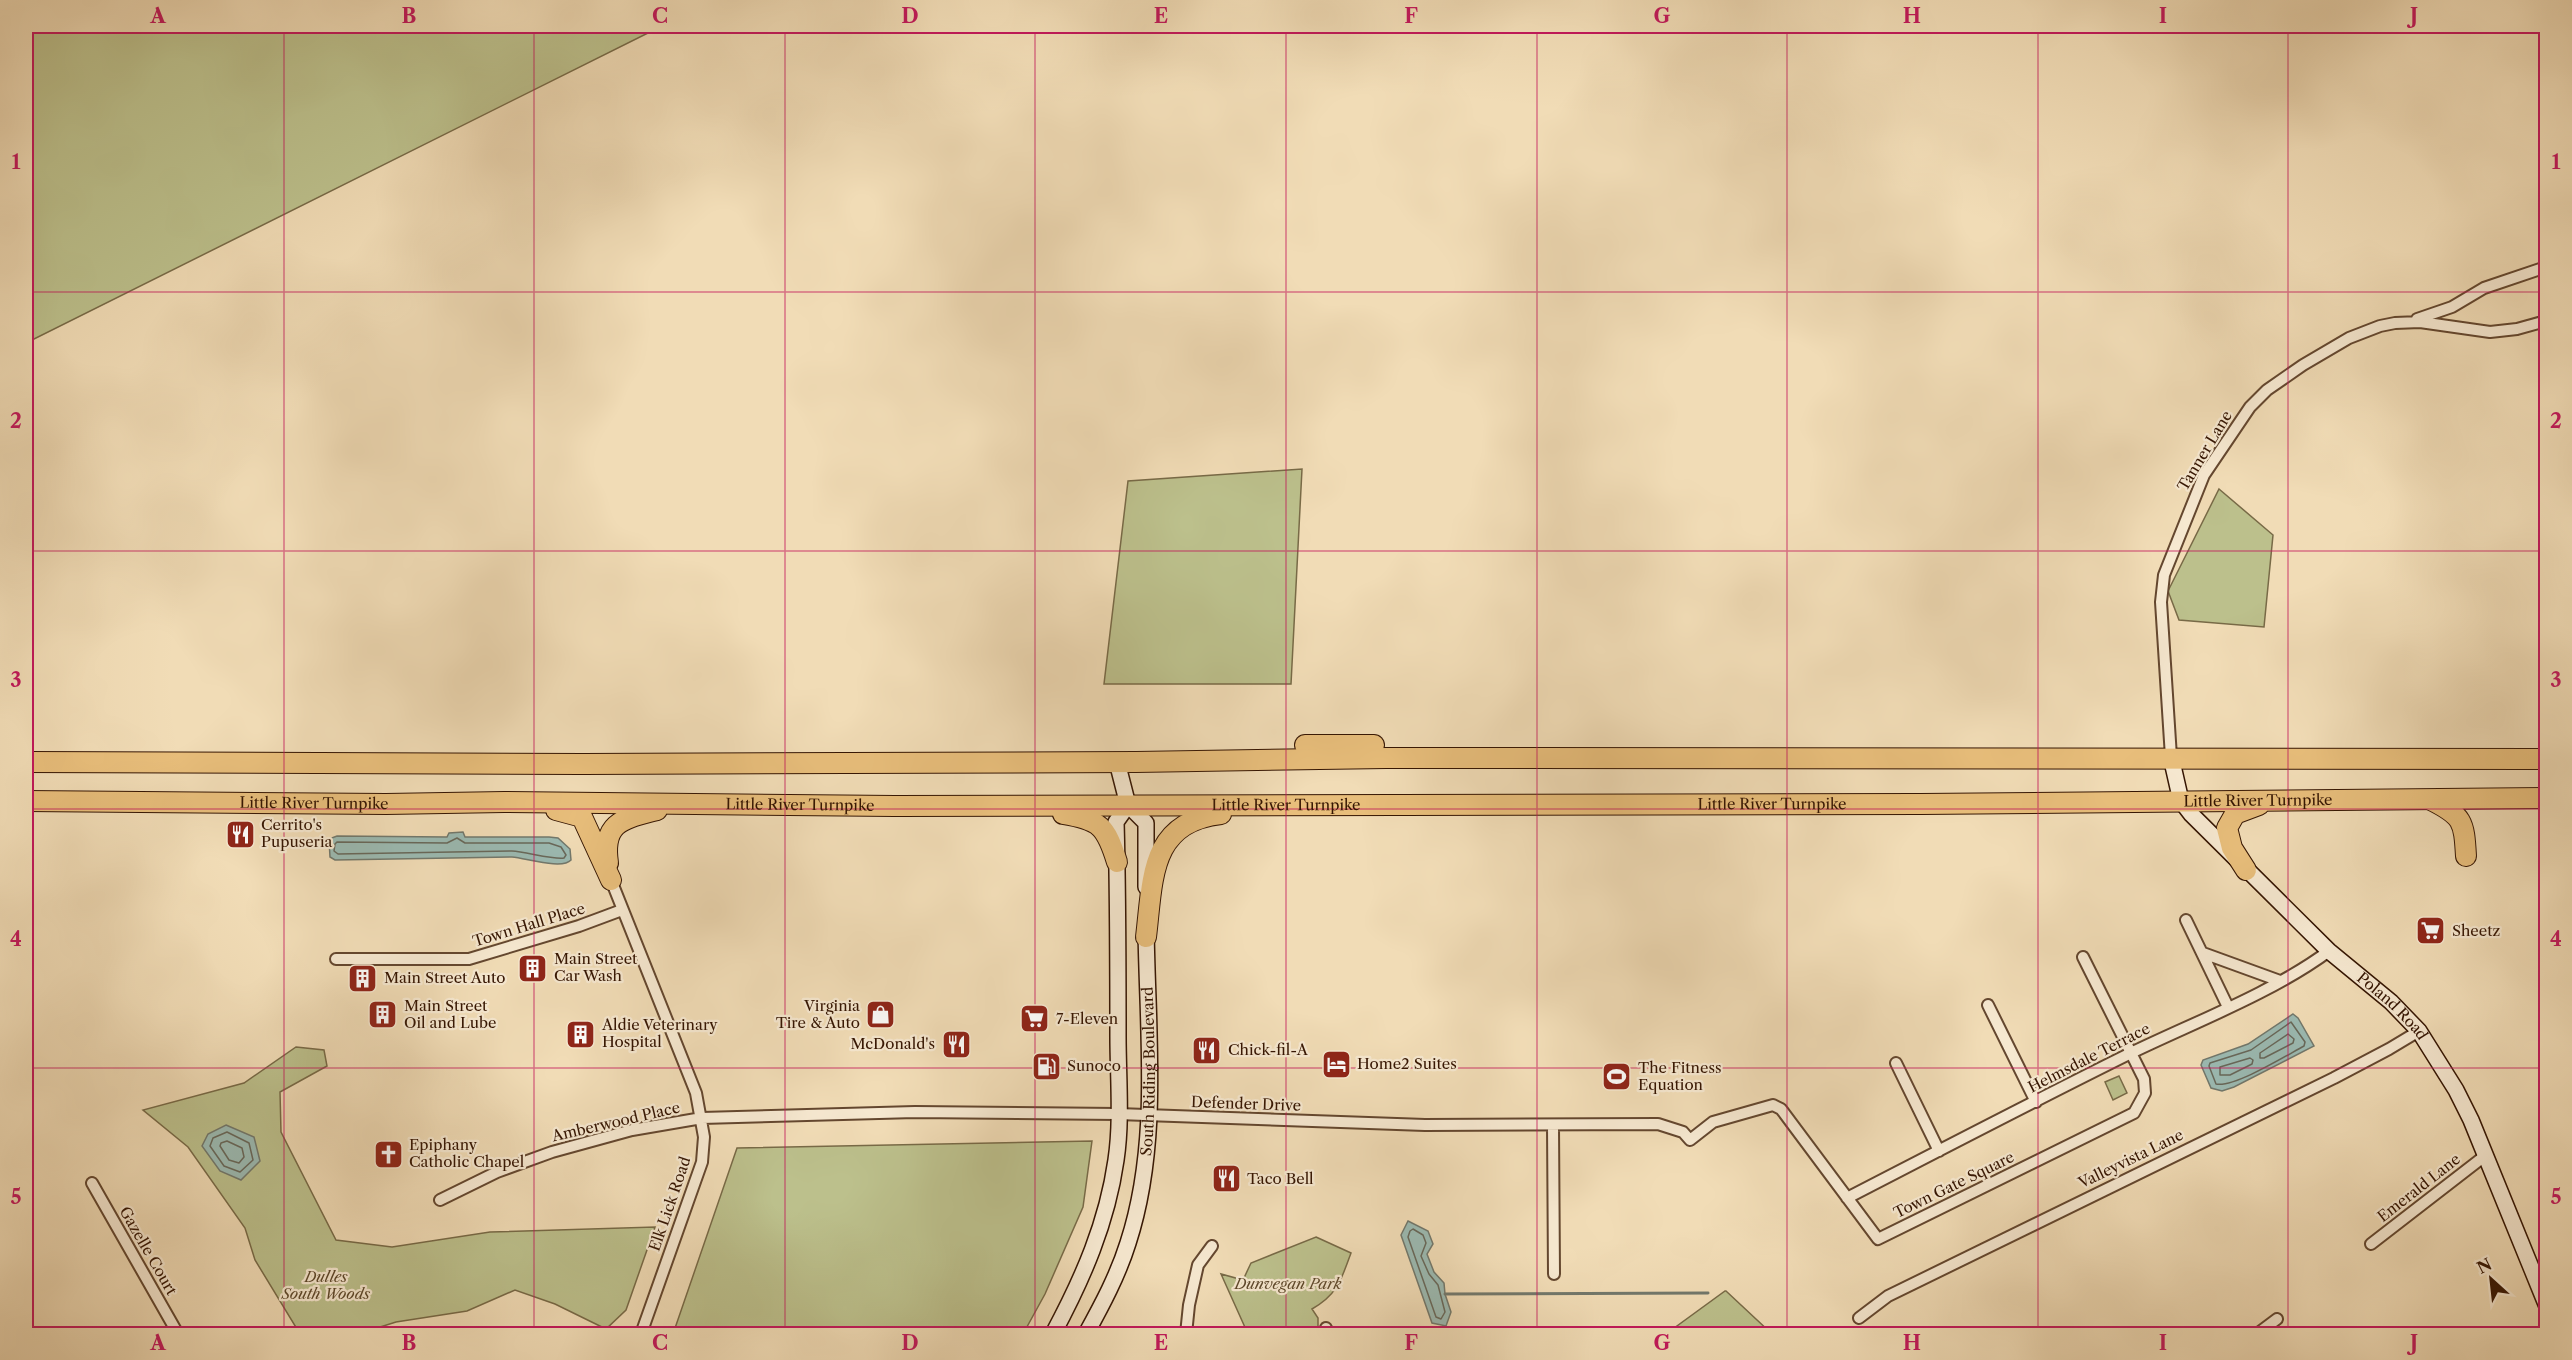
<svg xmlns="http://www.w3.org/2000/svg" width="2572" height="1360" font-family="'Libre Caslon Text',serif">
<rect width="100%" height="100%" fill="#f1dcb6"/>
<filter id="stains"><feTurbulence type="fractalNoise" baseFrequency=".00333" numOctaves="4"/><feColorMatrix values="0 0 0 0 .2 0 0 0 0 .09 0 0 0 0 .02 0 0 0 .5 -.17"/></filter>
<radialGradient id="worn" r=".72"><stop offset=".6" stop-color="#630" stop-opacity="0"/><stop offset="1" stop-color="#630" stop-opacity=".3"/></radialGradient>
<path fill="#bcc08c" stroke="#786a47" stroke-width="1.5" d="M26,26H662L26,343Z
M1302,469L1291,684H1104L1128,481Z
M2219,489L2273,535L2264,627L2179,620L2168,591Z
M296,1047L324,1050L327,1066L280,1092L281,1132L336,1240L392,1247L490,1232L655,1227L626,1310L606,1329L555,1304L515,1290L467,1311L396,1322L358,1334H300L255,1260L245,1228L188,1147L143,1110L244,1083Z
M2119,1076L2127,1093L2113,1100L2105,1082Z
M1092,1141L1083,1207L1045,1294L1023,1334H673L737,1148Z
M1316,1237L1351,1253C1341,1280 1338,1294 1312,1309L1318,1318V1332L1314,1334H1248L1221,1274L1243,1280L1251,1263Z
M1726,1291L1772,1334H1666L1725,1291Z"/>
<path fill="#9bbab2" stroke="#72786c" stroke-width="1.5" d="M463,832L465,837H549L558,838L570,849L571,860C562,870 526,858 512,857L335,860L330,857L329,839L337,836L447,837L449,833Z
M2293,1014L2298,1018L2314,1046L2234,1087L2222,1091L2211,1088L2201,1065L2203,1060L2248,1044Z
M226,1125L254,1137L260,1161L241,1180L220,1171L202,1146L208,1134Z
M1408,1221L1428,1231L1433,1244L1427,1254L1434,1272L1444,1283L1445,1294L1451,1312L1446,1326L1432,1323L1401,1235Z"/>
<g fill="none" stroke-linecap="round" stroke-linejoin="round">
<path stroke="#68685a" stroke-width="1.5" d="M457,838L465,843H549L561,847L566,855L564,858C555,860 526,852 512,851L338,854L334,851L335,844L337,842L447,843Z
M2291,1022L2305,1042L2304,1046C2287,1055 2234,1088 2216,1084L2209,1066L2210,1063L2251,1050Z
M2288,1034L2294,1039L2293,1043L2264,1058H2260V1053Z
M2250,1058L2253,1060L2252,1064L2230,1075H2220V1067Z
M227,1132L249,1143L253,1160L240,1172L224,1166L210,1146L213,1138Z
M227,1141L242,1148L244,1157L239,1163L229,1160L220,1146L221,1143Z
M1413,1229L1423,1235L1426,1243L1421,1256L1429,1274L1438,1285L1445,1312L1441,1319L1436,1317L1408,1237L1410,1231Z"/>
<path stroke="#72786c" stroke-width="3" d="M1445,1294L1708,1293"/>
<defs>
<path id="street" d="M2417,319L2452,307L2484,288L2546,267
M2171,757L2161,602L2164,575L2204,475L2250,407L2267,390L2303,365L2349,338L2380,326L2395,323L2420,322L2490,332L2517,329L2546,321
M611,880L696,1093L704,1137L702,1162L641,1334
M2186,920L2228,1007
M2203,953L2280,981
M336,959H469L579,926L622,910
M1988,1005L2036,1102
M1896,1063L1939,1151
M1553,1126L1554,1274
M92,1183L178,1334
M1847,1198C1942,1149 2036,1100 2131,1053C2195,1022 2272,993 2329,951
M440,1200L497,1172L552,1152L632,1130L702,1118L915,1112L1118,1114L1425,1125L1658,1124L1683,1132L1690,1140L1713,1122L1773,1105L1781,1109L1878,1239L2134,1113L2145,1093L2144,1079L2083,957
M2371,1244L2486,1155
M1859,1318L1888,1296L2334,1078L2389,1049L2419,1031
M1326,1328L1328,1334
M1186,1334L1189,1305L1198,1265L1212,1246
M2257,1334L2277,1319"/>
<g id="secondary">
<path id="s1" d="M2171,757L2181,801L2191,814L2329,951L2391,1002L2419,1031L2456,1090L2471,1120L2546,1304"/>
<path d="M1117,762L1128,805L1146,823V887"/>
<path d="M1053,1334C1083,1278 1107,1223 1116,1160C1122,1120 1118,1077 1118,1037C1118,965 1118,894 1116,822L1128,805"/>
<path id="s2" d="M1086,1334C1102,1305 1118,1275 1128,1243C1161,1142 1147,1031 1146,926"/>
</g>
<g id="highway">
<path d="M1305,745H1374"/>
<path d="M26,762L583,764L1136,762L1386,758L2546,759"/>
<path d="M2431,800C2463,816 2464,821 2466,856"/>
<path id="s3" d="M26,801L386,804L504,802L895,806L1921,804L2546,798"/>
<path d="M556,810L582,817L611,880"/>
<path d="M1063,814C1100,820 1106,826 1117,862"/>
<path d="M608,863C602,822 623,819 657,810"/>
<path d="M2246,870L2232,848L2227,828L2235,814L2259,805"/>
<path d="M1146,937C1153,880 1149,822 1221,814"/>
</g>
</defs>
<use href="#street" stroke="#64472f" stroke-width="14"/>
<use href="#secondary" stroke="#351502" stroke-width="18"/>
<use href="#highway" stroke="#351502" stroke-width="22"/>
<use href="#street" stroke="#f6e8d0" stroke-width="10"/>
<use href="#secondary" stroke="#f6e8d0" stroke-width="15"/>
<use href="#highway" stroke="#e8be7b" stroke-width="20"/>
</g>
<path fill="none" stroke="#c2185b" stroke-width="1.5" stroke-opacity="0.55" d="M284,26V1334M534,26V1334M785,26V1334M1035,26V1334M1286,26V1334M1537,26V1334M1787,26V1334M2038,26V1334M2288,26V1334M26,292H2546M26,551H2546M26,809H2546M26,1068H2546"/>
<defs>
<symbol id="restaurant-square" viewBox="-11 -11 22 22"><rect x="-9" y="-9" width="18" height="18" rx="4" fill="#8f2418" stroke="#f6e8d0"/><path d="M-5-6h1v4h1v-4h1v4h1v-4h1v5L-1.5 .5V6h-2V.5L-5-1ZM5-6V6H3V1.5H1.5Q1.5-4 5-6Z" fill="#fff"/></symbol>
<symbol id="supermarket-square" viewBox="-11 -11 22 22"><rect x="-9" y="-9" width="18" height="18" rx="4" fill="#8f2418" stroke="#f6e8d0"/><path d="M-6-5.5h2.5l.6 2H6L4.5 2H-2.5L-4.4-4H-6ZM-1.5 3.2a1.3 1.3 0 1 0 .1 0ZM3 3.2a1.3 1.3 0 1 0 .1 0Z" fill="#fff"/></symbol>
<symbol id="building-square" viewBox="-11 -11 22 22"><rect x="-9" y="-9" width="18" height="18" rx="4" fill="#8f2418" stroke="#f6e8d0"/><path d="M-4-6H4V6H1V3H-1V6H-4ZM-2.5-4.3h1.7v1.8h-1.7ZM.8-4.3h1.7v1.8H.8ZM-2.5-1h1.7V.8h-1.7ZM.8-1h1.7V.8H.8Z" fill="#fff"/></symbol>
<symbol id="shop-square" viewBox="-11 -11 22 22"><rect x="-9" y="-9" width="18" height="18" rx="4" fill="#8f2418" stroke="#f6e8d0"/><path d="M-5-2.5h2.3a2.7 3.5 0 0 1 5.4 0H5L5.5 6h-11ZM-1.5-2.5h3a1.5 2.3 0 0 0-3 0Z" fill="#fff"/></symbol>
<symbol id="hotel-square" viewBox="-11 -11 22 22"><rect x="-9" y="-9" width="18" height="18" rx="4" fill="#8f2418" stroke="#f6e8d0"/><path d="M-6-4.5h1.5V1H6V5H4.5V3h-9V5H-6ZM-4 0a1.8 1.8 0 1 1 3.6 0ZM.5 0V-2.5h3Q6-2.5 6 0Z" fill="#fff"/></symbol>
<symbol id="fuel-square" viewBox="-11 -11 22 22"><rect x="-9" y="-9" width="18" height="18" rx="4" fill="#8f2418" stroke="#f6e8d0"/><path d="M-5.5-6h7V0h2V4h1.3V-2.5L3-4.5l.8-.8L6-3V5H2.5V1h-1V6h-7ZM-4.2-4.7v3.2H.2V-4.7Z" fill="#fff"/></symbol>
<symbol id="stadium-square" viewBox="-11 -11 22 22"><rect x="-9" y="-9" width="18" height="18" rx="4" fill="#8f2418" stroke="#f6e8d0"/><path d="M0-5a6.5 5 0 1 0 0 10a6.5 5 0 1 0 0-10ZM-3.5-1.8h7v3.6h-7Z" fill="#fff"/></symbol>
<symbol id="church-square" viewBox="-11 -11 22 22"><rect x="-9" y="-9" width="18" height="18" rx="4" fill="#8f2418" stroke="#f6e8d0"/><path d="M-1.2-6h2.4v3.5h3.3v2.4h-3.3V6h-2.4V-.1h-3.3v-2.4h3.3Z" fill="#fff"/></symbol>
</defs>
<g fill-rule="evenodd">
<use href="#restaurant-square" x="224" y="818" width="33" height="33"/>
<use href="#supermarket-square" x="2414" y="914" width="33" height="33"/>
<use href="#building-square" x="516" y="952" width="33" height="33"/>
<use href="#building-square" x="346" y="962" width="33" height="33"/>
<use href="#building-square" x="366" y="998" width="33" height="33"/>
<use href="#shop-square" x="864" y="998" width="33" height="33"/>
<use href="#supermarket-square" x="1018" y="1002" width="33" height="33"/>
<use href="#building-square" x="564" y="1018" width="33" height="33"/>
<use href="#restaurant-square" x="940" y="1028" width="33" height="33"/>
<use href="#restaurant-square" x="1190" y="1034" width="33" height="33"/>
<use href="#hotel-square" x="1320" y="1048" width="33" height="33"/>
<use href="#fuel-square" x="1030" y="1050" width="33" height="33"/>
<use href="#stadium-square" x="1600" y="1060" width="33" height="33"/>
<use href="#church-square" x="372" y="1138" width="33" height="33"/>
<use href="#restaurant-square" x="1210" y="1162" width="33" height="33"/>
</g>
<g text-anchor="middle" stroke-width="4.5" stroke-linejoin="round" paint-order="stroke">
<g font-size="15" fill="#351502" stroke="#f6e8d0">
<text transform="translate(2205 451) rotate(-59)" y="5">Tanner Lane</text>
<text dy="5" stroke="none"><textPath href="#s3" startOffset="2232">Little River Turnpike</textPath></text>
<text dy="5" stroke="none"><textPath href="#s3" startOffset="288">Little River Turnpike</textPath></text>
<text dy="5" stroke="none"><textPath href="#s3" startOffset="1746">Little River Turnpike</textPath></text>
<text dy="5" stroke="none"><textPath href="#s3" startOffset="1260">Little River Turnpike</textPath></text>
<text dy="5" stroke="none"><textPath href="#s3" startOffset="774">Little River Turnpike</textPath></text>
<text transform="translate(529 925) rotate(-17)" y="5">Town Hall Place</text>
<text dy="5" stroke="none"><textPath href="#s1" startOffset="340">Poland Road</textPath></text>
<text transform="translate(2089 1058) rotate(-27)" y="5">Helmsdale Terrace</text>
<text dy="5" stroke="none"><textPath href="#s2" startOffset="274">South Riding Boulevard</textPath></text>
<text transform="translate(1246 1104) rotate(2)" y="5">Defender Drive</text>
<text transform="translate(616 1122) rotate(-13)" y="5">Amberwood Place</text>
<text transform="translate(2131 1159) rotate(-26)" y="5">Valleyvista Lane</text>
<text transform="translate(1954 1185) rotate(-26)" y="5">Town Gate Square</text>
<text transform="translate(2419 1188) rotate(-38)" y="5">Emerald Lane</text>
<text transform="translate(670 1204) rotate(-71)" y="5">Elk Lick Road</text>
<text transform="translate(148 1251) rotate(60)" y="5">Gazelle Court</text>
</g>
<g font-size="15" fill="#351502" stroke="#f6e8d0" text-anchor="start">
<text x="261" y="830">Cerrito's<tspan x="261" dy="17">Pupuseria</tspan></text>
<text x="2452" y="936">Sheetz</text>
<text x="554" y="964">Main Street<tspan x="554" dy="17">Car Wash</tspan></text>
<text x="384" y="983">Main Street Auto</text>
<text x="404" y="1011">Main Street<tspan x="404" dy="17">Oil and Lube</tspan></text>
<text x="860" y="1011" text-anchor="end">Virginia<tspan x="860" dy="17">Tire &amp; Auto</tspan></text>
<text x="1056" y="1024">7-Eleven</text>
<text x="602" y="1030">Aldie Veterinary<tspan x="602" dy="17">Hospital</tspan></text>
<text x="935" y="1049" text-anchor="end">McDonald's</text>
<text x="1228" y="1055">Chick-fil-A</text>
<text x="1357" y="1069">Home2 Suites</text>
<text x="1067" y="1071">Sunoco</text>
<text x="1638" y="1073">The Fitness<tspan x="1638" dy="17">Equation</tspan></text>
<text x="409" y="1150">Epiphany<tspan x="409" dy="17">Catholic Chapel</tspan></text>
<text x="1247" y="1184">Taco Bell</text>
</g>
<g font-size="15" font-style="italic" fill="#5e482b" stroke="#f6e8d0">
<text x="326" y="1282">Dulles<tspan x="326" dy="17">South Woods</tspan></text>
<text x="1288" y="1289">Dunvegan Park</text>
</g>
</g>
<rect width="2572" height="1360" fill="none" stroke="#f1dcb6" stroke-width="66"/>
<g transform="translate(2491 1279) rotate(333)" stroke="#f6e8d0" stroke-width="4.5" paint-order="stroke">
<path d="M0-4.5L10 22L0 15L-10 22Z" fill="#351502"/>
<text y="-9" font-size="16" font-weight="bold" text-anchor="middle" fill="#351502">N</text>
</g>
<rect x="33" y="33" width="2506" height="1294" fill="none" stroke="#c2185b" stroke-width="2"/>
<g font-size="20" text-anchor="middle" font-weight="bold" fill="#c2185b">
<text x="158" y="23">A</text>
<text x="409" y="23">B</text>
<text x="660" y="23">C</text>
<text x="910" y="23">D</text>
<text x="1161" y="23">E</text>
<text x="1411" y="23">F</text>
<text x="1662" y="23">G</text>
<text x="1912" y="23">H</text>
<text x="2163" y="23">I</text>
<text x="2414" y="23">J</text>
<text x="16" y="169">1</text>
<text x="2556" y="169">1</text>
<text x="16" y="428">2</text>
<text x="2556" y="428">2</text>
<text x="16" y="687">3</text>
<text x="2556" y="687">3</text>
<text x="16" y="946">4</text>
<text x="2556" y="946">4</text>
<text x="16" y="1204">5</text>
<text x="2556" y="1204">5</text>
<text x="158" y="1350">A</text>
<text x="409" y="1350">B</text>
<text x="660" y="1350">C</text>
<text x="910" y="1350">D</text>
<text x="1161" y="1350">E</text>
<text x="1411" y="1350">F</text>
<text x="1662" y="1350">G</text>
<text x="1912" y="1350">H</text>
<text x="2163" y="1350">I</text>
<text x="2414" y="1350">J</text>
</g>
<rect width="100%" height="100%" filter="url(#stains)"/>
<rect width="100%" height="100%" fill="url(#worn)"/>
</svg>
